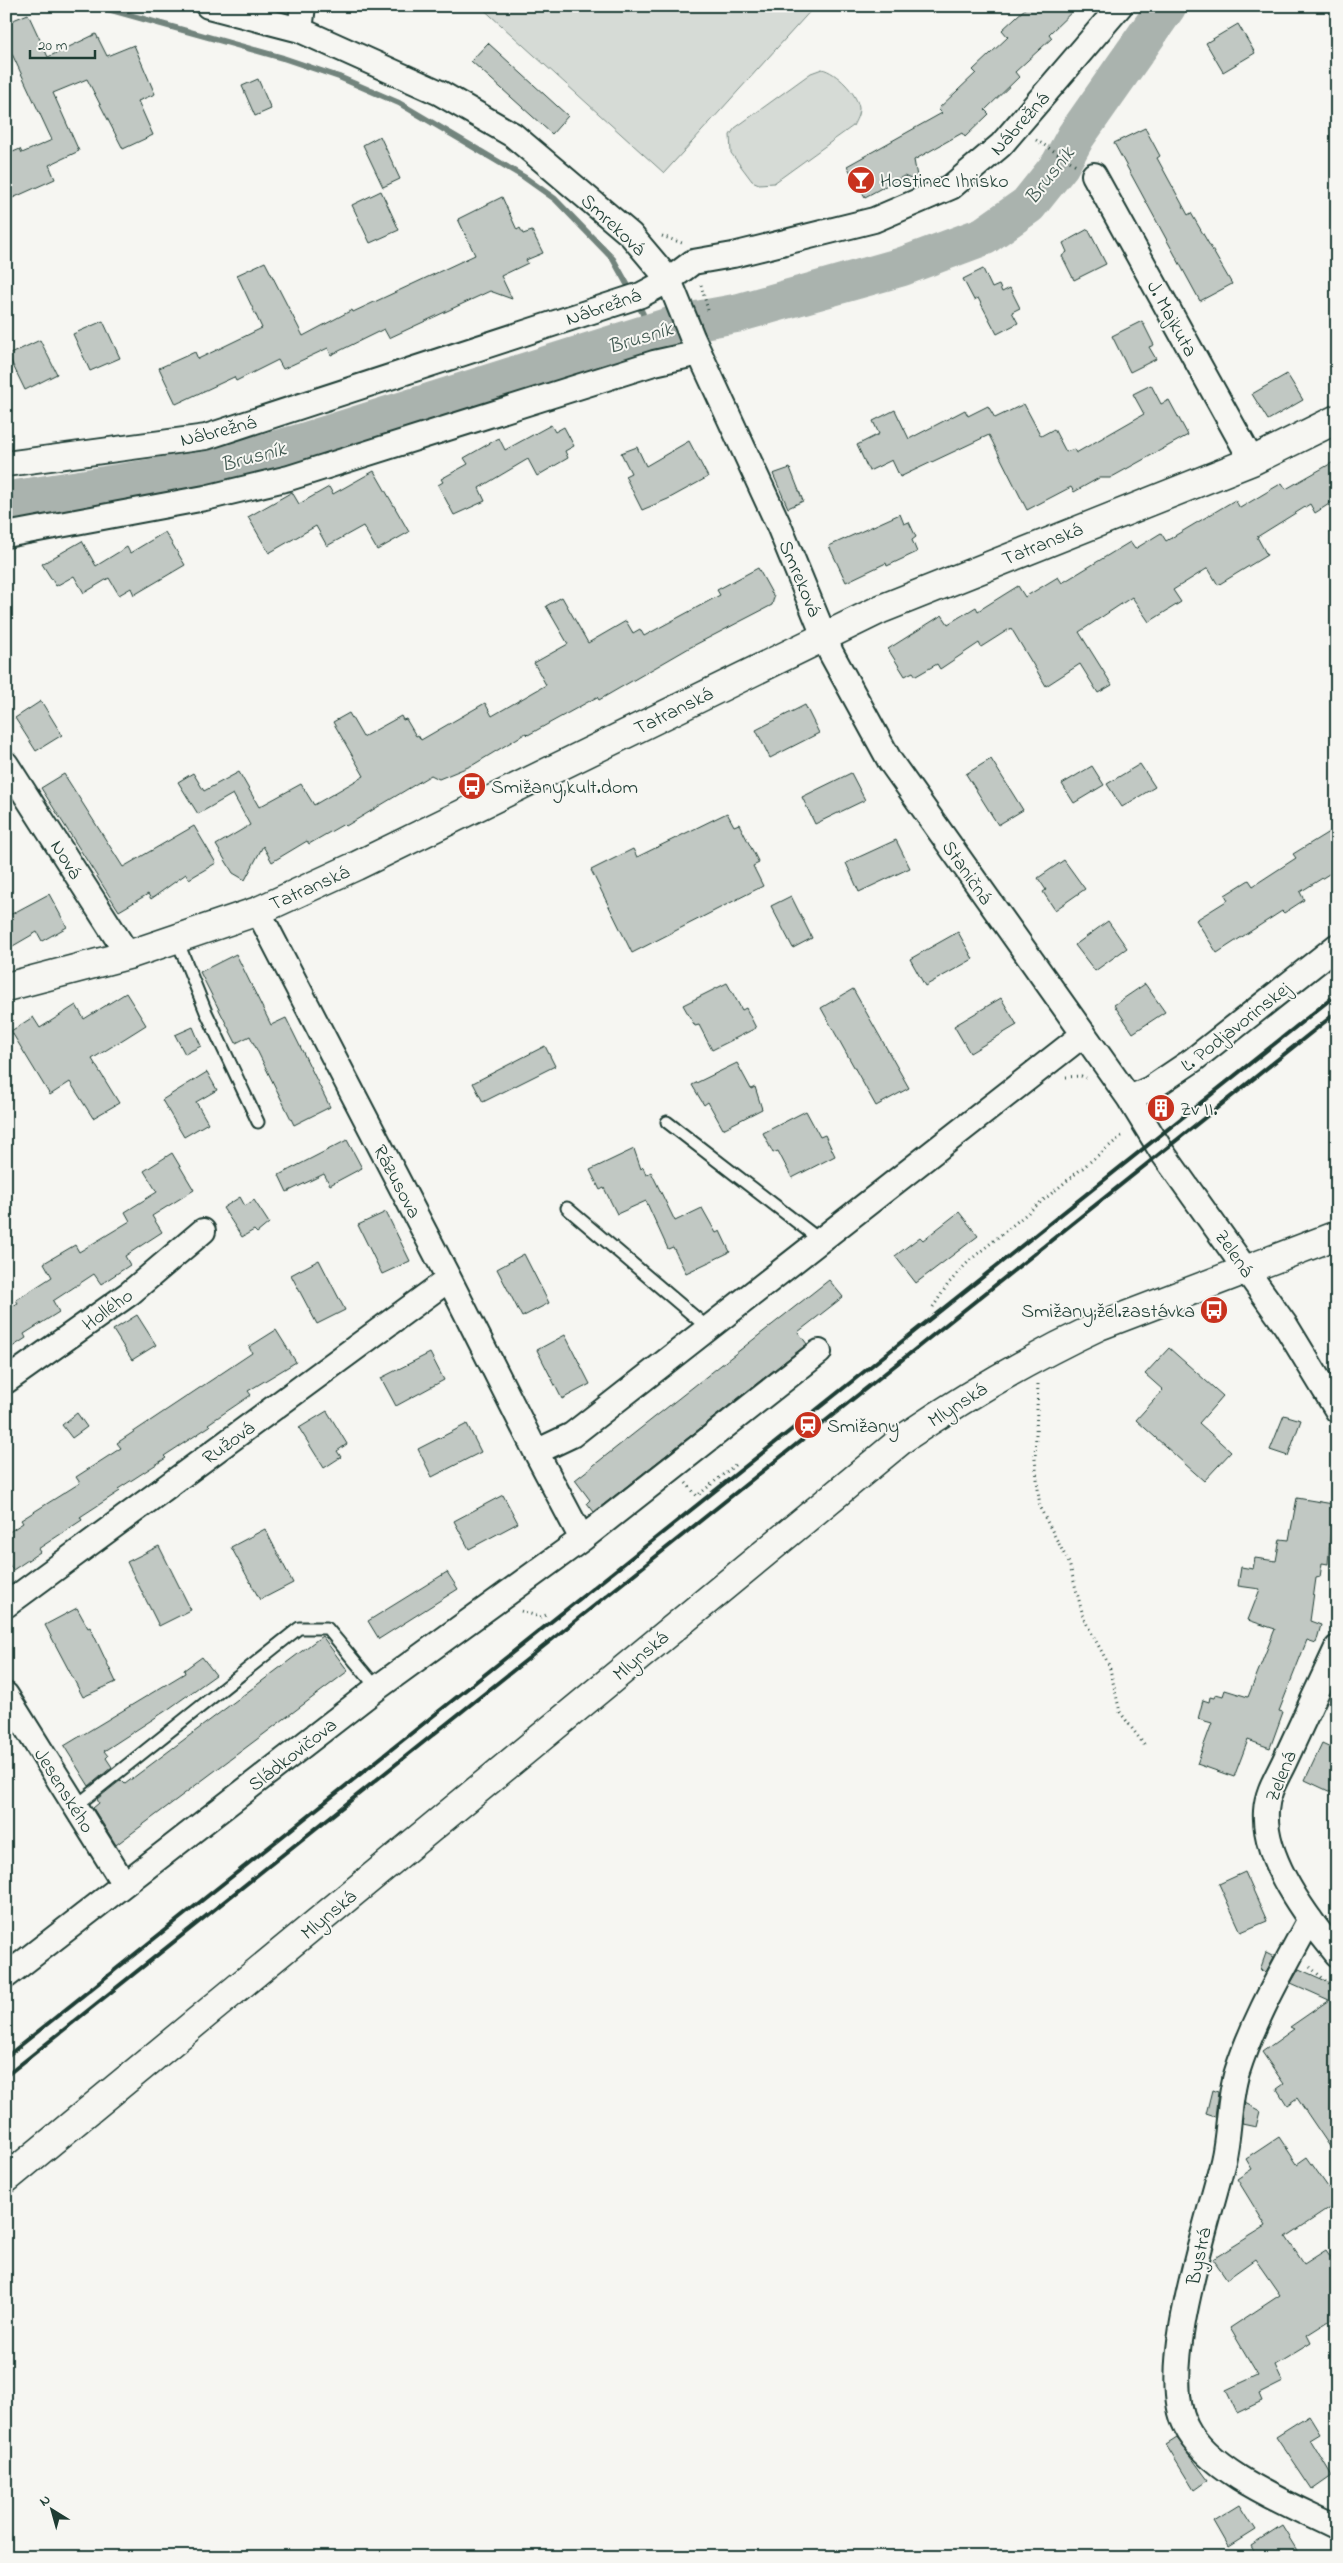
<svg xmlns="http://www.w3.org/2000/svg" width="1343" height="2563" font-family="'Indie Flower',sans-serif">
<rect width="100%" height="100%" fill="#f6f6f2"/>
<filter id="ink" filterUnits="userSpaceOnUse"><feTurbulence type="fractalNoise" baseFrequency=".02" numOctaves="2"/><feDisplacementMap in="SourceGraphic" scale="10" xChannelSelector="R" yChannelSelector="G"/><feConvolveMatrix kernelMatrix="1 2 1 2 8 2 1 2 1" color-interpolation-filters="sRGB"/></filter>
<g filter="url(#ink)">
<path fill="#d6dbd6" stroke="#7a8c85" d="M480,6H813L814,7L664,173Z
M822,69C836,72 857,93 859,108C859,115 856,120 853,126L774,183L759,184L752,181L731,153L730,135L735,128L811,73Z"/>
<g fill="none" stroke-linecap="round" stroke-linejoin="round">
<path stroke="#72847d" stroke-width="6" d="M97,6L283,58L339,77L399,103L524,177L555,199L613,259L632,293
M637,302L643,314V335"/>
<path stroke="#aab3ae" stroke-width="39" d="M6,501L198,471L301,443L678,324L738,313L901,267L984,236L1028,205L1060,165L1076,136L1167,6"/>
</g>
<path fill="#c1c8c3" stroke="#1f3d34" d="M1028,6H1078L1049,34L1052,38L1015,72L1019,77L985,110L989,114L965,137L962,133L914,160L918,182L904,176L865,197L847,166L942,113L938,109L976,73L973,70L1008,37L1002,30Z
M28,14L48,57L96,34L107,56L134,45L155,94L138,101L153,135L123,149L87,79L53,93L79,151L49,165L55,179L6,201V155L20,149L22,153L52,140L6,41V23Z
M1238,24L1255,53L1223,72L1206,43Z
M488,43L568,116L552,134L471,61Z
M258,79L271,109L255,116L242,86Z
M1145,128L1160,156L1157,158L1188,215L1191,213L1232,284L1200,301L1114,143Z
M380,136L400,179L383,187L363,145Z
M381,191L399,230L370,243L352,205Z
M502,197L517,230L520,228L523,234L532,231L543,253L526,260L528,263L501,276L512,299L490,291L389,338L384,329L331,355L328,348L283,369L278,360L236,381L234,377L176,404L159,368L195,352L198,359L262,328L237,275L265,262L303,336L352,310L353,312L475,255L458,219Z
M1088,229L1106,264L1074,280L1062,256L1067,252L1063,243Z
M983,269L992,288L999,285L1002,292L1010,288L1020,308L1012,312L1018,323L997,334L978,298L974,300L963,279Z
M103,321L120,358L90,371L73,334Z
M1142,321L1154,345L1149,347L1156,359L1130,372L1112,336Z
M40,340L57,374L25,390L8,355Z
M1287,374L1303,400L1268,420L1252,394Z
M1151,385L1161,404L1169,400L1188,435L1110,478H1099L1074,492L1071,487L1027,510L989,435L900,477L892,460L869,471L857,445L879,434L873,421L895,410L909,439L965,410L968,416L988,406L995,418L1024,404L1041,436L1054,429L1066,452L1074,449L1076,453L1144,414L1133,394Z
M551,425L555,432L564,427L574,446L565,451L568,458L537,476L528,459L479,488L485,501L454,515L438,485L443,482L441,479L468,464L464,458L499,438L505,450Z
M689,441L708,477L668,499L642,510L625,476L631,473L621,453L637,447L646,466Z
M1337,460V499L1315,513L1310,504L1257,537L1267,555L1218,585L1208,568L1173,590L1181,602L1149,622L1132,597L1079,632L1112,685L1098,693L1080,664L1046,686L1011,628L981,647L979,643L940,669L937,664L916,676L913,672L905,676L888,649L942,615L948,624L976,607L978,611L1018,586L1025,597L1058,577L1062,583L1130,542L1135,549L1161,533L1166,541L1235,500L1240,508L1282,483L1286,489Z
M790,468L803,501L788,508L773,474Z
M374,471L409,532L377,550L363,526L327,546L316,526L269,553L248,517L292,492L299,504L329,487L333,494Z
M900,514L904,524L909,522L916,537L912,540L917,552L887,566L886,563L846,582L829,546Z
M165,532L185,565L134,595L131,588L119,595L109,578L84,593L74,576L56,586L42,564L82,541L96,566L127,547L130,553Z
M758,568L774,597L772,605L689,648L599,700L597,697L528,735L526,733L473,765L439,779L431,775L346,826L344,824L309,844L307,841L272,862L263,846L245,880L233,873L216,845L250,825L233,794L198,814L178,782L193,773L204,791L239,772L259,807L301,784L314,805L364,776L333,722L349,713L363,737L401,716L403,720L406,719L416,736L418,735L421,740L485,703L492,716L546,685L534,663L568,644L546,606L562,597L588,643L626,621L633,633L640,629L644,636L720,595L717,590Z
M41,701L62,735L36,751L15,718Z
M805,705L819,733L770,758L756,730Z
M991,759L1023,810L998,825L966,774Z
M1140,764L1155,787L1122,807L1107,784Z
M1092,766L1104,785L1074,803L1062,784Z
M851,773L865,800L815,824L802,797Z
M64,774L123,867L194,826L216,863L189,879L186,874L151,899L148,894L119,911L41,788Z
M727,813L734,826L739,824L759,863L753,866L763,886L632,953L591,870L633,849L637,857Z
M1337,827V869L1300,892L1304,900L1284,913L1282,911L1217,953L1196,920L1228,900L1225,895L1249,880L1253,886L1296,858L1293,854Z
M896,840L910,868L859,892L846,863Z
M1064,860L1085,889L1055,910L1043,892L1046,890L1038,878Z
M49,894L67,927L42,941L37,932L6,950V917Z
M791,896L812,938L793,948L771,906Z
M1108,921L1127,948L1095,971L1075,945Z
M958,932L973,959L925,986L910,959Z
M236,954L271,1025L286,1018L330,1107L294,1125L250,1036L236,1043L200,972Z
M727,983L742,1010L746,1008L756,1028L712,1050L699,1025L695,1026L683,1005Z
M1145,984L1165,1012L1133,1033L1114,1005Z
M853,989L909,1088L876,1106L821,1008Z
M126,993L146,1025L92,1059L119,1103L93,1118L70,1082L50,1095L11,1031L33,1017L40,1028L76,1005L84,1019Z
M1001,998L1017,1025L970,1053L954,1026Z
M193,1027L201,1046L185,1054L175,1035Z
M545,1046L555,1066L483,1102L473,1083Z
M737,1063L751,1089L755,1087L762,1109L723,1129L708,1102L704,1105L692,1085Z
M207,1072L217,1090L196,1102L208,1123L184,1137L162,1100Z
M806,1111L820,1137L825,1135L835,1156L792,1178L778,1151L773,1153L763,1133Z
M347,1140L362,1168L330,1185L324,1174L287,1192L279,1175Z
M634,1149L641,1169L643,1167L646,1175L651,1172L675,1221L702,1208L716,1233L720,1231L730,1252L686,1273L673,1247L668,1249L646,1201L617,1214L604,1188L600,1190L590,1170Z
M172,1153L194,1190L152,1216L162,1232L125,1256L130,1265L101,1284L94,1274L53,1301L59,1312L24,1334L26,1338L6,1351V1306L8,1309L18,1303L16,1300L52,1277L44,1263L75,1245L79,1252L130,1221L125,1212L157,1192L144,1171Z
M240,1197L245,1206L254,1200L269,1223L257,1233L254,1230L242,1237L223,1208Z
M386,1212L410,1261L382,1274L358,1225Z
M959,1212L978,1236L916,1283L895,1256L920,1237L923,1240Z
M524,1254L549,1303L522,1317L497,1269Z
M319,1260L345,1310L317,1324L291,1275Z
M829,1280L843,1297L798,1332L807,1344L594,1512L587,1503L590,1500L575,1480Z
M137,1315L156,1345L132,1360L113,1330Z
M276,1330L296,1362L248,1391L251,1395L208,1424L210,1426L164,1456L166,1458L118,1489L120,1491L80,1517L82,1520L38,1549L40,1552L13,1570L6,1560V1534L23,1523L21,1520L80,1483L76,1477L121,1448L117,1443L252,1353L249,1347Z
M565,1335L590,1384L562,1399L537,1350Z
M1169,1348L1223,1396L1199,1423L1231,1452L1204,1481L1136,1420L1163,1390L1145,1374Z
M430,1353L444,1380L396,1406L381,1378Z
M327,1411L347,1444L337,1451L341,1457L324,1468L299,1428Z
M77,1413L87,1427L72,1438L62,1425Z
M1284,1415L1301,1420L1288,1456L1270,1450Z
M467,1424L481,1452L432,1477L418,1449Z
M503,1495L518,1523L469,1549L454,1521Z
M1297,1498L1333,1504L1328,1564L1322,1563L1320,1577L1316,1578L1310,1621L1321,1625L1316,1643L1307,1640L1279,1711L1283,1712L1270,1748L1248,1740L1234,1777L1197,1764L1212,1723L1198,1719L1203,1700L1209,1702L1210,1697L1214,1698L1216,1694L1223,1696L1225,1690L1248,1697L1275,1629L1248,1620L1260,1589L1238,1586L1241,1567L1253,1569L1255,1558L1276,1561L1280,1539L1289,1540Z
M265,1529L293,1583L260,1600L231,1547Z
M159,1546L191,1610L159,1626L127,1562Z
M447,1572L458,1589L379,1639L368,1621Z
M77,1608L88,1628L90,1627L116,1682L83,1697L45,1625Z
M322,1636L348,1671L116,1845L93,1808L99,1803L97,1799L121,1780L125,1784Z
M202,1657L216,1675L167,1710L104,1751L108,1756L106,1758L112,1767L89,1786L64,1746L185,1673L184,1670Z
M1322,1744L1337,1751V1795L1305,1780Z
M1245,1872L1267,1921L1241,1932L1219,1884Z
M1266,1953L1274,1957L1266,1972L1260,1970Z
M1299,1969L1337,1986L1334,1996L1337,1994V2157L1297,2098L1287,2105L1277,2089L1284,2084L1262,2052L1294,2029L1290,2027L1329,2000L1291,1983Z
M1212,2090L1218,2092L1215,2117L1206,2114Z
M1245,2103L1260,2111L1256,2127L1242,2124Z
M1279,2137L1297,2164L1307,2157L1337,2200V2203L1286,2237L1304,2264L1326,2250L1337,2266V2316L1307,2335L1311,2343L1275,2365L1283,2382L1259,2394L1262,2401L1237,2413L1226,2390L1258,2375L1230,2328L1280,2295L1255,2259L1227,2279L1213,2259L1266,2226L1237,2179L1252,2169L1246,2159Z
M1309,2415L1320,2433L1310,2439L1332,2476L1312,2490L1276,2436Z
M1177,2438L1208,2480L1194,2490L1166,2445Z
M1240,2505L1256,2530L1229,2547L1214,2521Z
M1282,2526L1301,2557H1257L1251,2546Z"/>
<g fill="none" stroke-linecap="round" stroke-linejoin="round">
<defs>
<path id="service" d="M177,940L206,1012L258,1122
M667,1122L820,1240
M567,1208L708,1328
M76,1806L299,1628H327L377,1688"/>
<path id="minor" d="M208,6L300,30L440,93L513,135L631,235L669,280L692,337L779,526L831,653L890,761L1129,1098L1162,1152L1286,1326L1337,1410
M300,30L303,6
M1094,175L1252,461
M6,464L206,437L641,295L669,280L693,262L733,255L874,220L951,187L1001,145L1120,6
M6,535L205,498L289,478L654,363L699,353
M6,764L128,955
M258,911L449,1279L536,1452
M1129,1098L1150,1089L1193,1060L1337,946
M6,1381L130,1293L203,1231
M582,1539L536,1452L572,1435L1084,1034
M6,1605L449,1279
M1337,1648C1320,1685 1303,1721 1286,1758C1278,1776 1267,1791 1266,1811C1263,1860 1307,1918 1337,1954
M6,1695L124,1884
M1310,1919C1284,1968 1254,2018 1237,2072C1228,2101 1230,2132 1223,2161C1208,2224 1157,2369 1186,2426C1209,2473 1291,2505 1337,2528
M6,1976L377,1688L582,1539L819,1352"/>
<path id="tertiary" d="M6,2179L904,1438C967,1395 1031,1358 1099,1326L1337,1235"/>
<path id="secondary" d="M6,987L128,955L258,911L356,866L881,609L1252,461L1337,419"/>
</defs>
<use href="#service" stroke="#1f3d34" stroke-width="15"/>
<use href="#minor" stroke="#1f3d34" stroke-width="28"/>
<use href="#tertiary" stroke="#1f3d34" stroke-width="31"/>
<use href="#secondary" stroke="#1f3d34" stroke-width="31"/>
<path stroke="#1f3d34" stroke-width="3" stroke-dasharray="1 4" stroke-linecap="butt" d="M1036,140L1076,165
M662,236L682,243
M701,285L708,310
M1066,1077L1081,1076L1086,1078
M933,1307L948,1284L969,1261L1124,1134
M1038,1384L1035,1459L1040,1508L1069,1563L1084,1619L1109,1665L1120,1712L1145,1746
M686,1483L697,1496L736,1464
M521,1611L540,1617L549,1614
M1310,1967L1337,1991"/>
<use href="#service" stroke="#f6f6f2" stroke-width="11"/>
<use href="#minor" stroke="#f6f6f2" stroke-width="24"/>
<use href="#tertiary" stroke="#f6f6f2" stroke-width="28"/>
<use href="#secondary" stroke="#f6f6f2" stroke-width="28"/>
<path stroke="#1f3d34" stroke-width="4" d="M6,2057L1337,994
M6,2076L1337,1012"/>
</g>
</g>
<defs>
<symbol id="bar-disc" viewBox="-11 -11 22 22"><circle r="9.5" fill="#c8321e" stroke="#f6f6f2"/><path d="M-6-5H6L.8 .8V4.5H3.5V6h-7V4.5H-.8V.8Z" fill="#fff"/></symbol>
<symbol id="bus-disc" viewBox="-11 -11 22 22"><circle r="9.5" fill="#c8321e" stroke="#f6f6f2"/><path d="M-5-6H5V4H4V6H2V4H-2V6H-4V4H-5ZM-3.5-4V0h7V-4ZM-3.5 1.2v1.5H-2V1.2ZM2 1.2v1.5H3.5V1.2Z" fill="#fff"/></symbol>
<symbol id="building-disc" viewBox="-11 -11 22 22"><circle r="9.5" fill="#c8321e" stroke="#f6f6f2"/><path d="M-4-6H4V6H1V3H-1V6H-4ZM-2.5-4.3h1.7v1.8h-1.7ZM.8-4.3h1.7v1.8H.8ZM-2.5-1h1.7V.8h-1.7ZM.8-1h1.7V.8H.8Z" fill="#fff"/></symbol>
<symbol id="station-disc" viewBox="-11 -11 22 22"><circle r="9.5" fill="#c8321e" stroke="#f6f6f2"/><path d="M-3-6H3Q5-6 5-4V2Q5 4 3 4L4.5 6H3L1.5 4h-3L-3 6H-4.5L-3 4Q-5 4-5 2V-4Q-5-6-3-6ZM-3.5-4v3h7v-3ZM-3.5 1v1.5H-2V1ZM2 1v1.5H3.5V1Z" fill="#fff"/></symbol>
</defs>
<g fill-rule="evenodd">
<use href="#bar-disc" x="845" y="164" width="32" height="32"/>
<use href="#bus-disc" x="456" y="770" width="32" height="32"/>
<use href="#building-disc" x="1145" y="1092" width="32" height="32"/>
<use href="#bus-disc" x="1198" y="1294" width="32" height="32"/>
<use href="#station-disc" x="792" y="1409" width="32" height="32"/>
</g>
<g text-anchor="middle" stroke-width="4" stroke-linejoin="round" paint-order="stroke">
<g font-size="20" fill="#1f3d34" stroke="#f6f6f2">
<text transform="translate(1019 123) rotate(-48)" y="7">Nábrežná</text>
<text transform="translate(614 224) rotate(43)" y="7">Smreková</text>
<text transform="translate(603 306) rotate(-19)" y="7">Nábrežná</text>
<text transform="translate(1173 318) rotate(61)" y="7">J. Majkuta</text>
<text transform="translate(218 430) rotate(-14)" y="7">Nábrežná</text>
<text transform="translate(1042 543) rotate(-22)" y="7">Tatranská</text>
<text transform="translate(801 578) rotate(67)" y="7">Smreková</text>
<text transform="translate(673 710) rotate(-26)" y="7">Tatranská</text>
<text transform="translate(67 859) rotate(58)" y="7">Nová</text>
<text transform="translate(968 872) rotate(55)" y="7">Staničná</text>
<text transform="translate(309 887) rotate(-24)" y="7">Tatranská</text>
<text transform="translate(1235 1026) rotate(-38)" y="7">Ľ. Podjavorinskej</text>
<text transform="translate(398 1181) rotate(62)" y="7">Rázusova</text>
<text transform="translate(1235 1253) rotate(55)" y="7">Zelená</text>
<text transform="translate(107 1309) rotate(-36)" y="7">Hollého</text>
<text transform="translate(957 1404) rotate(-33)" y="7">Mlynská</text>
<text transform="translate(228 1442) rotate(-36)" y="7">Ružová</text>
<text transform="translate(640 1655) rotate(-40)" y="7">Mlynská</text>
<text transform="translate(292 1754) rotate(-38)" y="7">Sládkovičova</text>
<text transform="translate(1280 1776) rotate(-68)" y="7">Zelená</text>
<text transform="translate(65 1790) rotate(58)" y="7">Jesenského</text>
<text transform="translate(328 1914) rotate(-40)" y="7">Mlynská</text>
<text transform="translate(1198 2256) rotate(-78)" y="7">Bystrá</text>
</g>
<g font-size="20" fill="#1f3d34" stroke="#f6f6f2" text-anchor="start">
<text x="880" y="187">Hostinec Ihrisko</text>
<text x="491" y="793">Smižany,kult.dom</text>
<text x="1180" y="1115">Zv II.</text>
<text x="1195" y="1317" text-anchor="end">Smižany,žel.zastávka</text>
<text x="827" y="1432">Smižany</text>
</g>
<g font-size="21" font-style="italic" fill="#425a52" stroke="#f6f6f2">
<text transform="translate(1049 175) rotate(-52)" y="7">Brusník</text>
<text transform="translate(640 337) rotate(-17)" y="7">Brusník</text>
<text transform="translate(253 456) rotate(-15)" y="7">Brusník</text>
</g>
</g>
<rect width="1343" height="2563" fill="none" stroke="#f6f6f2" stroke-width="25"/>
<rect x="12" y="12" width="1318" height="2538" fill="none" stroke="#1f3d34" stroke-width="2" filter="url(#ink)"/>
<g transform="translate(52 2510) rotate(323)" stroke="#f6f6f2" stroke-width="4" paint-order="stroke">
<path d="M0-4L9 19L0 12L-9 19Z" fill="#1f3d34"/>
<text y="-8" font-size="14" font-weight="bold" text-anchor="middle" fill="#1f3d34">N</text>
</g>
<path d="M30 50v8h65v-8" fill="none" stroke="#1f3d34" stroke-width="2.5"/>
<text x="38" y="50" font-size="15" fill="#1f3d34" stroke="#f6f6f2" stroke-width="4" paint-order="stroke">20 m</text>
</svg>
